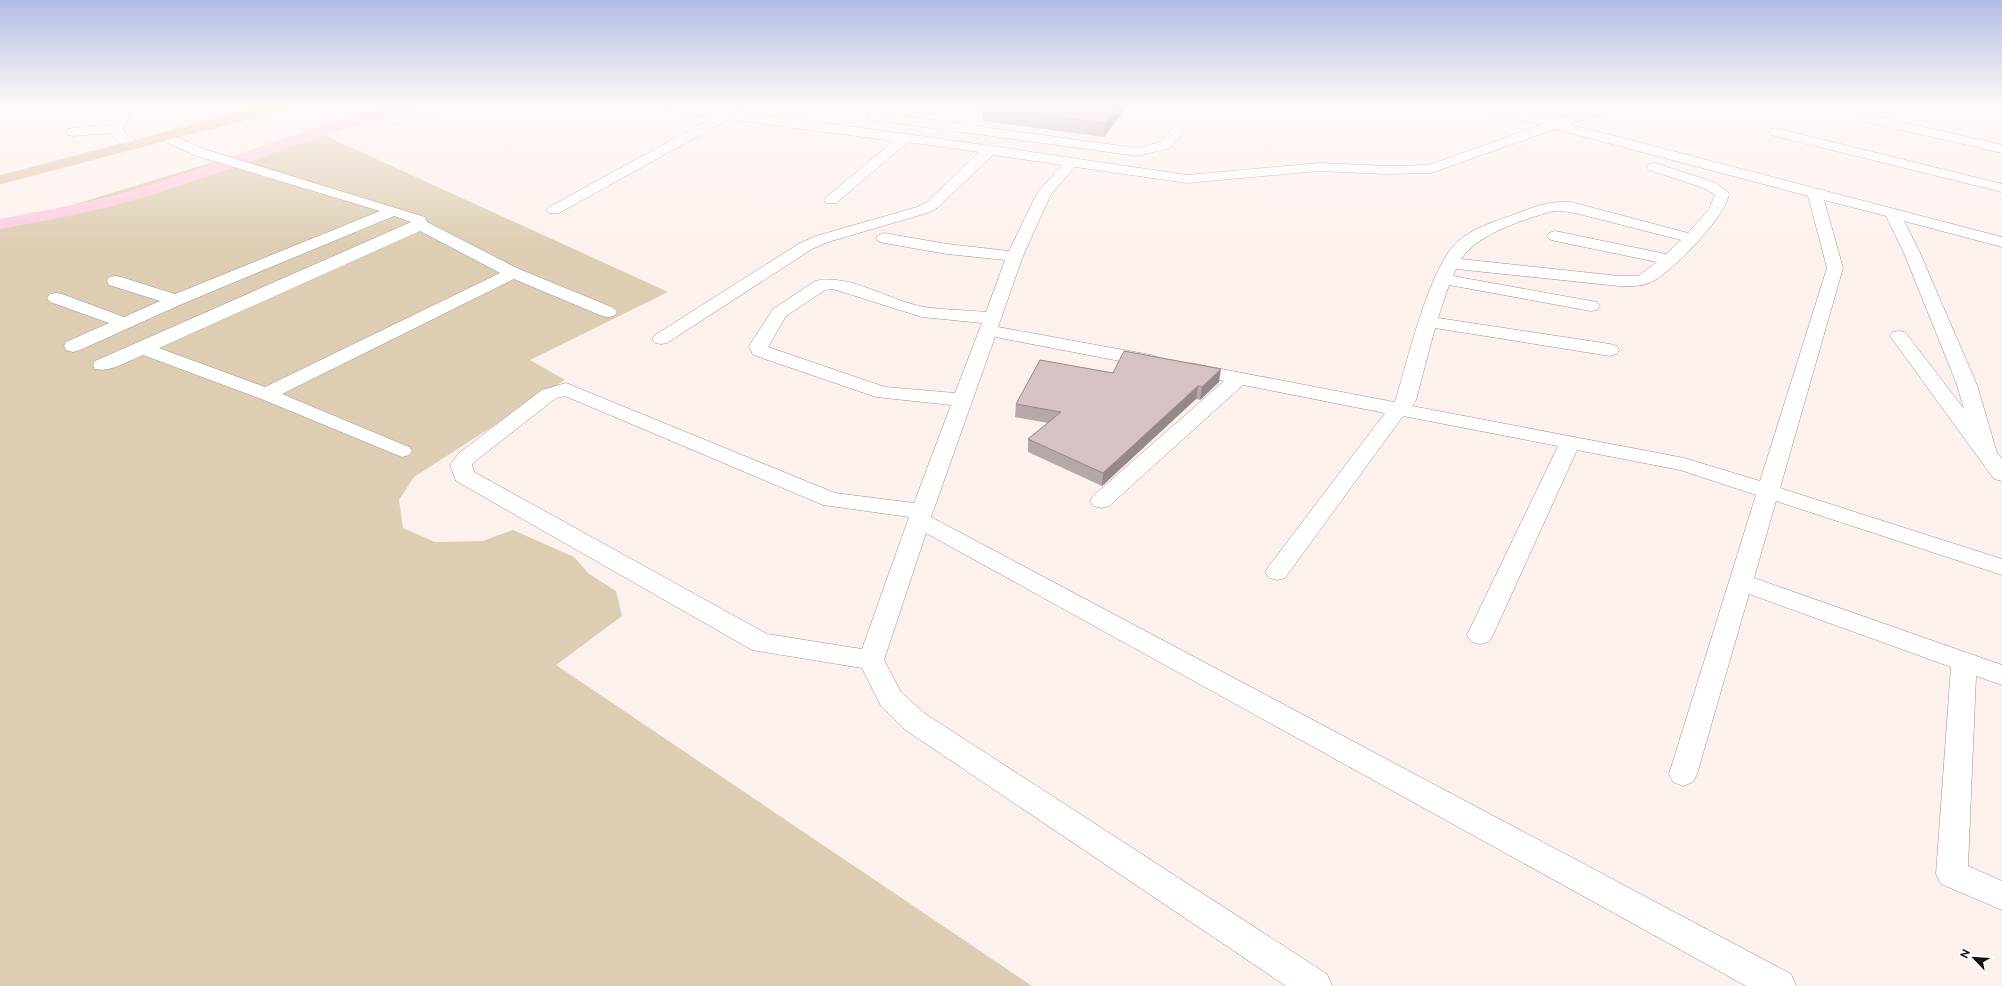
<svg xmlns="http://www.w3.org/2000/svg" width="2002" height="986" font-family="'Public Sans',sans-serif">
<rect width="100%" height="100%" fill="#fdf1ed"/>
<path fill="#ddcdb2" d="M315,131L668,292L530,360L565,380L414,477L399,500L403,528L435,542L483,541L513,530L574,557L589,574L616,591L622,616L556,665L1032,986H0V227Z"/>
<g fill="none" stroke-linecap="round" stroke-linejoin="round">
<path fill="#fdcbdf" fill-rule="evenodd" d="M388,106H415L413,109C324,132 239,168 151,195C102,210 51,220 0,229V219C47,210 94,202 140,188C223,162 304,128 388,106Z"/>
<defs>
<path id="minor" d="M108,106C119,106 125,105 130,116L122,129C127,136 135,138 140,145L138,148C127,151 117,141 111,133L73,136L68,135L66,132L68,129L73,128L111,125L118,116Z
M244,106H258L242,121H232L231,118Z
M428,106H450L448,109L393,124L387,120L388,117Z
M657,106H696L943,139L1187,175L1319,163L1387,166L1429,165L1541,125L1480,109L1478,106H1501L1554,120L1598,106H1619L1617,109L1569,124L2002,237V247L1904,221L1920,253L1977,385L1997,453L2002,459V481L1994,479L1890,336L1893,332L1899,331L1905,332L1964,409L1957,385L1904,253L1886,216L1824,200L1843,268L1780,488L2002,559V575L1776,501L1754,578L2002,665V685L1976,676L1968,866L2002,881V910L1941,884L1936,874L1951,667L1749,594L1697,774L1693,782L1683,786L1673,782L1669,774L1756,495L1680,470L1577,450L1493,635L1489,642L1480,644L1471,642L1467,635L1558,446L1403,416L1285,578L1277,580L1269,578L1265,572L1269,566L1385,413L1243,385L1109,506L1101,508L1093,506L1090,501L1093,496L1224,381L1183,373L1181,369L1183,365L1190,363L1394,402L1396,399C1407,362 1430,265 1458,241C1472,229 1492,222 1510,216C1534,207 1545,201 1571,202L1688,233L1709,209L1715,195L1704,188L1649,170L1647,167L1649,164L1654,163L1714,182L1729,193C1729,214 1669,276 1649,283C1640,287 1629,286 1619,286L1456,269L1453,276L1591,301L1597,302L1600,306L1597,310L1591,311L1449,285L1438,318L1610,344L1617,346L1619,350L1617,354L1610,356L1435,328L1416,400L1412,406L1684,458L1760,481L1827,268L1808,196L1555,129L1431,173L1387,174L1319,171L1187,183L1075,167L1051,194L1023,256L998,327L1151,355L1158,357L1160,361L1158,365L1151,367L995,337L931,517L1791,974L1796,986H1746L926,533L884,660L901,692L924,713L1327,974L1332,986H1286L904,729L881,706L862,668L752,650L456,481L450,465L459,453L542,390L566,383L835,493L914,503L951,405L876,397L753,355L749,346L773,309L815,281C850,273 890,301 924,307C944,310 966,310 986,312L1005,260L947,254L884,243L878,241L876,238L878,235L884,233L947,244L1009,251L1037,193L1062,165L993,155L937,208L927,213L828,242L812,249L667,343L661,344L655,343L652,339L655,335L800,243L816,236L917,207L927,202L979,152L908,142L836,203H826L824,200L826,197L894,141L729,119L559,213H549L546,210L549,207L714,117L663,110ZM1553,211L1571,212L1681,240L1666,254L1555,231L1549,233L1547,236L1549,239L1555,241L1657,262L1638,276H1619L1461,259C1479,233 1523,220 1553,211ZM833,289L922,317L982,323L955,393L885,387L768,347L786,316L825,290ZM565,396L823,505L909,517L862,649L767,634L474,472L472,465L473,463L556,398Z
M864,106H877L880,113L963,124L980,106H994L976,126L1137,148L1160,142L1194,106H1208L1170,148L1137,156L875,120L870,119Z
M1867,114L2002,145V153L1862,121L1861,118Z
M1776,128L2002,184V192L1771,135L1769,132L1771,129Z
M166,133L207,150L425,217L427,222L519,269L614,308L617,312L614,316L608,317L602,316L514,279L282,394L409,447L412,451L409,455L402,457L259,398L143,355C129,360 111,373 95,369L93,365L95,361L411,222L394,216L182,304L80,350L73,352L66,350L64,346L66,342L109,323L50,302L47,298L50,294L56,293L62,294L124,317L160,301L109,285L107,281L109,277L115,276L121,277L175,294L380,211L197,156L161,140L159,137L161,134ZM420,231L500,273L265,387L159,348Z"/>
<path id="major" d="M265,106H288L286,109L0,184V176Z"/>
</defs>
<use href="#minor" stroke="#a2908a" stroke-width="1"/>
<use href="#major" stroke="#d1cfcf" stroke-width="1"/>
<use href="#minor" fill="#fff" fill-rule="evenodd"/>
<use href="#major" fill="#e5c4a7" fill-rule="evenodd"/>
</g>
<path fill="#b8a7a8" d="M983,106H1127L1104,137L983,121L982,107Z
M1113,373L1219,382L1200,400L1196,399L1102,486L1028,452V439L1048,423L1015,417L1016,404Z"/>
<path fill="#968888" d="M1118,106H1127L1104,137L1105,123Z
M1221,369L1219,382L1200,400L1202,387Z
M1198,386L1196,399L1102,486L1103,473Z"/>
<path fill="#d6c2c3" stroke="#968888" d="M983,106H1118L1105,123L982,107Z
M1124,351L1221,369L1202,387L1198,386L1103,473L1028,439L1061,412L1016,404L1040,360L1113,373Z"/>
<linearGradient id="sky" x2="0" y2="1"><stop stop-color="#b0bde4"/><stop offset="0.43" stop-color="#fef9f7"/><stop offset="1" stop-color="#fef9f7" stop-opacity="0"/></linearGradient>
<rect width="2002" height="245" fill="url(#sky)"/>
<g transform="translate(1974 958) rotate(295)" stroke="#ffffff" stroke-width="3" paint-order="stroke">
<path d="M0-3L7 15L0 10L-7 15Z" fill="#17110f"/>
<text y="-6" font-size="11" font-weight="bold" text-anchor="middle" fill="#17110f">N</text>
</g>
</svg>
